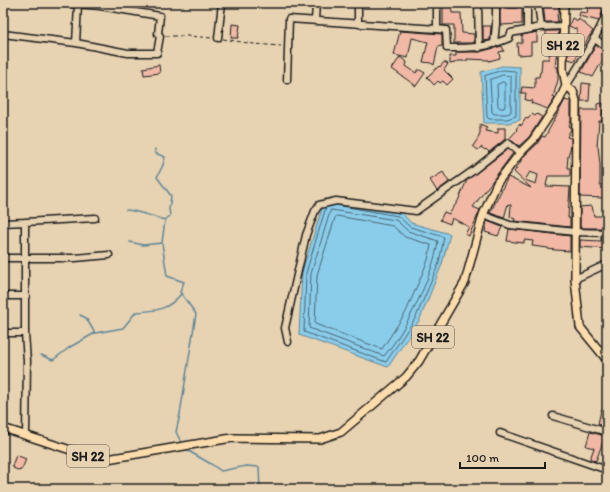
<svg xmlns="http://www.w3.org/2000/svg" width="610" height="492" font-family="Itim,sans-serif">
<rect width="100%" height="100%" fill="#e7d2b1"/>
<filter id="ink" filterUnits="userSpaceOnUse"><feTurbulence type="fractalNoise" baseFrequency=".025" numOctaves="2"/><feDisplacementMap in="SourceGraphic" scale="8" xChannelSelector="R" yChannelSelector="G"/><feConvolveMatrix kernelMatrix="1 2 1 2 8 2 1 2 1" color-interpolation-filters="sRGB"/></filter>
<g filter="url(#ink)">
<path fill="#8acdeb" stroke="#5e8698" d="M502,66L520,67V120L508,123H484L481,72Z
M325,199L401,212L411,223L450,234L442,264L420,319L388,367L299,335L302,272Z"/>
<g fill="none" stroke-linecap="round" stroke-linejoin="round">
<path stroke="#48636f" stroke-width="1" d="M503,70L515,71L516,72V116L507,119H489L487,117L485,76Z
M503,75L510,76L511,77V112L507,114H494L492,112L490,80Z
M503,82L505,83V106L504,108H500L498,106L497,85Z
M326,207L306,273L304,332L386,362L416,317L439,263L444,237L410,227L398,216L336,205
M331,210L396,220L408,231L438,241C434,273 406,331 384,356L309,328L311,274Z
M337,216L393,226L405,237L431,245L428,260L406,312L382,349L315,324L317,275L335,218Z"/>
<path stroke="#5e8698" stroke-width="1.5" d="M155,149V153L165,157L163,165L157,177L171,196L169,209L170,216L165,220L162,243L167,276L184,282L180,292L196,314L180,414L176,432L182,444
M126,210C139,211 152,217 165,220
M130,242L143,245L162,243
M80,315L86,318L95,333L123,328L136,312C156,311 168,310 181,294
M41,355L53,360L70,347L95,333
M185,449L211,464L221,471L246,466L259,467L260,489"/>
</g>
<path fill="#f0b8a5" stroke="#1c1c1c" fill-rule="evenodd" d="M517,3H522V24L500,25V4H507V8H517Z
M543,3H557L558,7H559V14H557L558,22H545Z
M589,3H604V4L603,11L599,21L579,16L580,12L587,13Z
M443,4H451L452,13H461L462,33L474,34V43H454V25H443Z
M572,18L578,21L579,19L593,31L588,38L584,46L581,45L575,61L568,59V43L571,44L578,30L569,26Z
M232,24L240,25L238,38H231Z
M483,26H491L490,40L483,41Z
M400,31L442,34V46L438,47L434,65L431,63L423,62L428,42L412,38L408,58L394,55Z
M546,31H559L555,67H558V80L553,97L555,98L554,100L548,109L531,103L532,101L525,100L526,93H521L522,87L535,88V77H539L540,72H541L542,59H549V54H551V42H546Z
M537,32V42H531V54L518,55L517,43H522V35Z
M596,45L607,52V60L605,63L602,61L593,77L581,72Z
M502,46L504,51L499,52L500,58L489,61V60L467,59V61H458L455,62V63L450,64V56H456V52H479Z
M400,57L407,62L406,66L416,73L418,70H420L425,73L416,86L392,69Z
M444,62L448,64L444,70L453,79L447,85L443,81L440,83L438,81L434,85L427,77L439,66L440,67Z
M159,65L160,73L144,75L143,68Z
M582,83L590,84L589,101H581Z
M565,100L571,102V121L569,126L571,127V129L567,137L571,138V146L568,156L567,168H570V176H548L546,186L570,187L568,218H570V227L514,221L515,219L510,217L511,205L508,204L504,218L490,213L508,177L531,188L514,172L524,156L537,144L542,136L545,137ZM530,172L538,175L536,184L525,180Z
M603,103L602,121H599L597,146H598L600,164V185H607V191L604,190V198L580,197L581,110H597V104Z
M532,114L535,116L537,114L542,117L529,137L519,146L509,139L517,130L516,129L520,124L521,126L526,118L528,119Z
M480,124L487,127L485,131L498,133V128H505V139L488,153L489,152L486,149L485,150L481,147L478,150L473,146L477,140L480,133Z
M508,149L513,153L473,207L480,210L469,236L465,234L469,227L452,218L450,224L440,220L444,212L449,214L458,201L467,180Z
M443,172L449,182L437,191L430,180Z
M592,206L594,216H607V228H580V207Z
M487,221L502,227L498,236L485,232Z
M509,229L570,236V251L555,250L548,249V248L532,246L533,241L524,240V243L507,241Z
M601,237H607V249L580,247V240L601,241Z
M601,410L607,411L603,426L598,424Z
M590,432L605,436L596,461L590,459L594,448L586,446Z
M16,455L26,459L22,469H21L20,471L13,468L14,467L12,466Z"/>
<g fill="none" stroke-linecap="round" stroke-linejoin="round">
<defs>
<path id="minor" d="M358,3V24
M478,3L479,48
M538,3L541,27
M315,21L316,3
M437,29L446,30L447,48C472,48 486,48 509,38L511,33L541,27L564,26
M527,30V3
M3,34L76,43L128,53H157L160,36L158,34L160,16L100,6L61,3
M218,38L222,3
M594,38L607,48
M76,43L78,5
M494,44L496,24V3
M287,80L289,19L437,29V3
M566,86C581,63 596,38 607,13
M483,215L510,225L575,232L607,233
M3,223L25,222
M3,258H75L109,255
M575,279L607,264
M3,296H26
M3,333H25
M288,342L285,328L306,235L315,211L319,205L336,201L416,211L474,170L508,143L520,153
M553,416L607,432
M500,433L607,470
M26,436L27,361L25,333V222L95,218"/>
<path id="major" d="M566,86L573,91L576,101L575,279L580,327L607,360
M3,428L95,458L107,459L232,438L320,439L341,432L406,377L419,361L465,282L483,215L497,183L520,153L533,140L559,101L566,86L563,69L564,3"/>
</defs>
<use href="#minor" stroke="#1c1c1c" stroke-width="9"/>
<use href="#major" stroke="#1c1c1c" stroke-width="10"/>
<path stroke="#1c1c1c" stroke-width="1" stroke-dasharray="4 3" stroke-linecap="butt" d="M165,36H189L212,38
M223,39L254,44L281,46"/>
<use href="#minor" stroke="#e7d2b1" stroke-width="6"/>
<use href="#major" stroke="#fcdcac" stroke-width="7"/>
</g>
</g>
<g text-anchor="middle" stroke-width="3" stroke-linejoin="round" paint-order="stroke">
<g fill="#e7d2b1" stroke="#595349" stroke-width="1">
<rect x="542" y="34" width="42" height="22" rx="3"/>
<rect x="412" y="326" width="42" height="22" rx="3"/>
<rect x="67" y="445" width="42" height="22" rx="3"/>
</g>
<g font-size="13" font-weight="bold" fill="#1c1c1c">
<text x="563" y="50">SH 22</text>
<text x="433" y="342">SH 22</text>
<text x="88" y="461">SH 22</text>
</g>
</g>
<rect width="610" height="492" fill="none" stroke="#e7d2b1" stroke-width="16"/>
<rect x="8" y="8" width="594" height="476" fill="none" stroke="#1c1c1c" stroke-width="1.5" filter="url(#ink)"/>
<path d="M460 462v6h85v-6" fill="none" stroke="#1c1c1c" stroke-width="2"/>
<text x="466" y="462" font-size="12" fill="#1c1c1c" stroke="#e7d2b1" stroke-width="3" paint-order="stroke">100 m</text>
</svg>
